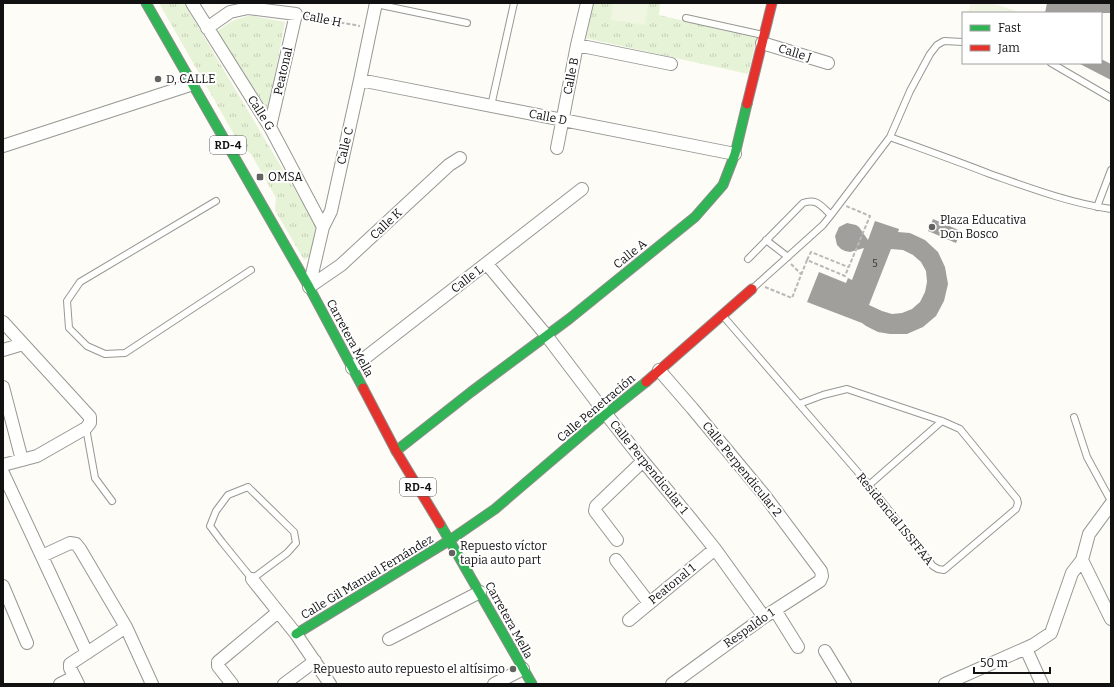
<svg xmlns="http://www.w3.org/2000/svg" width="1114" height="687" viewBox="0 0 1114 687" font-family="Bitter,serif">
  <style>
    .park { fill: url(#park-tufts) }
    .pitch { fill: #f0f6e1 }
    .building { fill: #a19f9c; fill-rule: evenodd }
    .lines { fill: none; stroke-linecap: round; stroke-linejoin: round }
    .lane-casing { stroke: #979795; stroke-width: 8 }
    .street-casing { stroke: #979795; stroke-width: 14 }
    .fast-casing { stroke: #8e8d8b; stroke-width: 11 }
    .jam-casing { stroke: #8e8d8b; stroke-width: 11 }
    .path { stroke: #b9b9b8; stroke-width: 2; stroke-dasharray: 4 2; stroke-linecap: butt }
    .lane { stroke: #fffffe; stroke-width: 6 }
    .street { stroke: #fffffe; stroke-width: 12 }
    .fast { stroke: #30b455; stroke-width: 9 }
    .jam { stroke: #e5322d; stroke-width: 9 }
    .poi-dot { fill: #646362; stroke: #fff; stroke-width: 1.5 }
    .labels { text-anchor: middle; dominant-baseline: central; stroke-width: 4; stroke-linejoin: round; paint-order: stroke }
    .number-label { font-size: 10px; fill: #353434 }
    .shield { fill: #fff; stroke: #585858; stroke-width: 1 }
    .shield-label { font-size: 11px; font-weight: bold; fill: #111 }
    .street-label { font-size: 12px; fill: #111; stroke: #fff }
    .poi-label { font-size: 12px; fill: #111; stroke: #fff; text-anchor: start }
  </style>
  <defs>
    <pattern id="park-tufts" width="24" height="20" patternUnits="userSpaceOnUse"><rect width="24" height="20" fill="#e7f3d7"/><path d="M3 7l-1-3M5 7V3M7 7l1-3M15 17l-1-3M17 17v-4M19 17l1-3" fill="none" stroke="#c5cfb8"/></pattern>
  </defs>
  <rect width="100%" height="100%" fill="#fdfcf7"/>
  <path class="park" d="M159,3H184L317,227C315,237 315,257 304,260L275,210L276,198L251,154L240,145Z
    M592,3H660L659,15L757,38L748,74L585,38Z
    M247,16H253L285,22L267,115L216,32L232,21Z"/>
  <path class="pitch" d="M613,3H648L645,25L611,20Z
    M971,3H992L1016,11L1015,13H968Z"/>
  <path class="building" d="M1047,3H1111V13H1045Z
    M1101,59L1111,64V80L1078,63H1101Z
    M933,219L961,231L956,243L928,231Z
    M875,221L899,229L898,232L910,233L925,240L938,252L945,267L948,284L944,301L936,316L923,327L907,334H890L878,332L866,326L862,323L807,302L819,272L846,283L848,278L852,280L864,248L850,252L845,251L841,249L837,245L835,236L839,227L847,223L856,225L859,227L868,240ZM891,249L903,250L913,255L921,262L926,271L927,282L925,292L920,302L912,309L902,313L892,314L882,311L869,305Z"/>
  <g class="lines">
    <g class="lane-casing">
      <path id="lane" d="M376,4L467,23
        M686,18L763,35
        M1051,63L1111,98
        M491,106L514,3
        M890,137C923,149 957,161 990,174C1030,188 1070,203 1111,209
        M216,201L80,282L67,301L69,328L87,346L105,354L125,353L251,270
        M1097,207L1111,170
        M766,240L788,257
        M748,259L803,203C817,198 821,206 831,215
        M752,289L823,225L831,215L890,137L910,91L930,54L937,45L944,41L963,42
        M723,316L869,485L933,566L938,569L944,570L1016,509L1018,503L1017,499L960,429L942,421L847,389L823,395L799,404
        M1074,417L1087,457L1111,501
        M86,428L95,478L112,501
        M869,485L942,421
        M248,487L294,532L296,543L287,553L252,579L222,542L210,526L216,511L228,495Z"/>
    </g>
    <g class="street-casing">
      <path id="street" d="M192,3L270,127L323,227
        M207,28L230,12L248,8L296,14L270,127
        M762,43L828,63
        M577,45L671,64
        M360,80L735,154
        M3,146L193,84
        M557,148L577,45L587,3
        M487,264L546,335L606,414L643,461L691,519L715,549L764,617
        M309,287L323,227L331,211L360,80L376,3
        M309,287L341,265L449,165L460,158
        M3,322L90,417V423L86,428L37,456L3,465
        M3,350L23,344
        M352,368L582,189
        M659,370L692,408L765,496L821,571L822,576L820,581L764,617L672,684
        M3,387L22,460
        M3,473L87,653
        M617,540L595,511L596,506L643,461
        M42,556L70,543L76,544L80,549L126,627L152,684
        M616,560L649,603
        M1082,560L1111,619
        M252,579L296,634L330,684
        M3,586L27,643
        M775,610L798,647
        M629,620L715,549
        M389,639L480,592
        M1026,649L1042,684
        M825,651L845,684
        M60,684L74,677
        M78,684L70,668V664L126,627
        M232,684L218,666V662L278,612
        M284,684L315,661
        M494,684L523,669
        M945,684L1033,645L1051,633L1072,573L1082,560L1089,534L1111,504"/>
    </g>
    <g class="fast-casing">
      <path id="fast" d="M146,3L309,287L363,388
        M396,451L471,392L569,319L695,217L723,185L735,154L747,104
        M440,524L532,684
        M296,634L450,540L495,509L606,414L646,382"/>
    </g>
    <g class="jam-casing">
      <path id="jam" d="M747,104L772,3
        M646,382L752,289
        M363,388L396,451L440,524"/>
    </g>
    <path class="path" d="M305,16L360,26
      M807,260L811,252L848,267
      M791,264L801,274
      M765,287L792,298L807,260L845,276L870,216L846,206"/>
    <use href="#lane" class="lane"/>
    <use href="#street" class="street"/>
    <use href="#fast" class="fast"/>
    <use href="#jam" class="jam"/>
  </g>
  <g class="poi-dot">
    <circle cx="158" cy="79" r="4"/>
    <rect x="256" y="173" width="8" height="8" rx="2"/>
    <circle cx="932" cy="227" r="4"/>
    <circle cx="452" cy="553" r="4"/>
    <circle cx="513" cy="669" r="4"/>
  </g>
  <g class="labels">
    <g class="number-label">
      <text x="875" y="264">5</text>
    </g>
    <g class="shield">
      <rect x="210" y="136" width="36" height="18" rx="3"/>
      <rect x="400" y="478" width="36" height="18" rx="3"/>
    </g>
    <g class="shield-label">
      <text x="228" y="145">RD-4</text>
      <text x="418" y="487">RD-4</text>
    </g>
    <g class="street-label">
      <text transform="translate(322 19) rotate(11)">Calle H</text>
      <text transform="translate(795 53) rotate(17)">Calle J</text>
      <text transform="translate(283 71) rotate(-77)">Peatonal</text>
      <text transform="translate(571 76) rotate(-79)">Calle B</text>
      <text transform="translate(261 113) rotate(58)">Calle G</text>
      <text transform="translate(548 117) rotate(11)">Calle D</text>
      <text transform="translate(345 146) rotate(-77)">Calle C</text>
      <text transform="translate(386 224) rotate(-43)">Calle K</text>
      <text transform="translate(630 254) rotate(-39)">Calle A</text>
      <text transform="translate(467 279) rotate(-38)">Calle L</text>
      <text transform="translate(350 338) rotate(62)">Carretera Mella</text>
      <text transform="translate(596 408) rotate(-40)">Calle Penetración</text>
      <text transform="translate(649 467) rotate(51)">Calle Perpendicular 1</text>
      <text transform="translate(742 469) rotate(51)">Calle Perpendicular 2</text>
      <text transform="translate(895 519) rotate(51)">Residencial ISSFFAA</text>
      <text transform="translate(367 577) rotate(-31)">Calle Gil Manuel Fernández</text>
      <text transform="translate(672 584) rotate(-39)">Peatonal 1</text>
      <text transform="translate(509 620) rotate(61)">Carretera Mella</text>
      <text transform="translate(749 628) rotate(-35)">Respaldo 1</text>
    </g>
    <g class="poi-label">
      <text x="166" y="79">D, CALLE</text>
      <text x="268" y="177">OMSA</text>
      <text x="940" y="220">Plaza Educativa<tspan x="940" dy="14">Don Bosco</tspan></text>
      <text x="460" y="546">Repuesto víctor<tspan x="460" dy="14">tapia auto part</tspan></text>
      <text x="505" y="669" text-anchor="end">Repuesto auto repuesto el altísimo</text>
    </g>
  </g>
  <rect width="1114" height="687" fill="none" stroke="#111111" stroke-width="8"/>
  <rect x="962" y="12" width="140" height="52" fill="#ffffff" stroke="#a0a0a0"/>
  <rect x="970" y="25" width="20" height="6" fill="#30b455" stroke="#a0a0a0"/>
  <text x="998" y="32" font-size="12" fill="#111111">Fast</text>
  <rect x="970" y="45" width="20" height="6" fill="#e5322d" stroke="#a0a0a0"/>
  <text x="998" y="52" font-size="12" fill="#111111">Jam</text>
  <path d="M974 667v6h76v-6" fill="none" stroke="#111111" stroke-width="2"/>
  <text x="980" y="667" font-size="12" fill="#111111" stroke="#ffffff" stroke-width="3" paint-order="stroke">50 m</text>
</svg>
